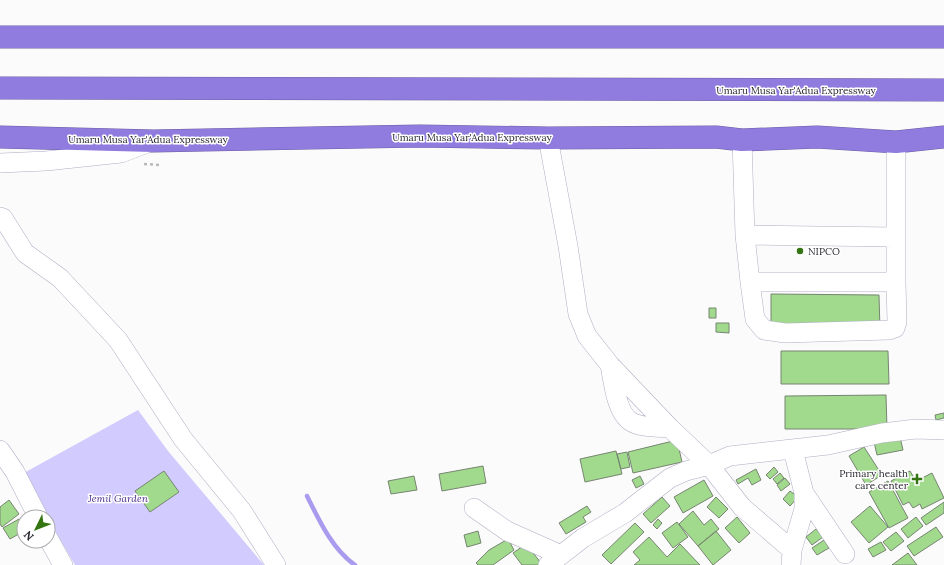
<svg xmlns="http://www.w3.org/2000/svg" width="944" height="565" viewBox="0 0 944 565" font-family="Lora,serif">
  <style>
    .green { fill: #d2cbfe }
    .lines { fill: none; stroke-linecap: round; stroke-linejoin: round }
    .stream { stroke: #aa9bee; stroke-width: 4.5 }
    .building { fill: #a1d98d; stroke: #768571 }
    .minor-casing { stroke: #b0adc4; stroke-width: 20 }
    .highway-casing { stroke: #6c5ea2; stroke-width: 23 }
    .path { stroke: #b9b9bc; stroke-width: 2.5; stroke-dasharray: 3 3; stroke-linecap: butt }
    .minor { stroke: #fff; stroke-width: 19 }
    .highway { stroke: #907bde; stroke-width: 22 }
    .poi-dot { fill: #347512; stroke: #fff; stroke-width: 1.5 }
    .labels { text-anchor: middle; dominant-baseline: central; stroke-width: 3; stroke-linejoin: round; paint-order: stroke }
    .street-label { font-size: 10px; fill: #2a2932; stroke: #fff }
    .poi-label { font-size: 10px; fill: #2a2932; stroke: #fff; text-anchor: start }
    .park-label { font-size: 10px; font-style: italic; fill: #4b2f8d; stroke: #fff }
  </style>
  <rect width="100%" height="100%" fill="#fbfbfb"/>
  <path class="green" d="M138,410L168,451L264,565H75L22,474Z"/>
  <g class="lines">
    <path class="stream" d="M307,496C319,520 332,549 355,565"/>
  </g>
  <path class="building" d="M771,294L879,295L880,330L771,329Z
    M709,308H716V318H709Z
    M716,323H729V333L716,332Z
    M781,351H888L889,384H781Z
    M886,395L887,429H785V396Z
    M944,413V418L936,420L935,415Z
    M900,437L903,450L877,455L874,442Z
    M677,440L682,462L633,473L628,452Z
    M864,447L882,475L866,485L849,456Z
    M616,451L622,474L585,482L580,459Z
    M627,452L630,467L621,469L617,454Z
    M483,466L486,483L442,491L439,474Z
    M774,467L778,472L770,479L766,475Z
    M756,469L761,480L752,485L748,478L738,484L736,480Z
    M164,471L179,492L150,512L135,491Z
    M910,471L916,481L932,473L944,498L922,509L920,504L913,508L909,502L903,505L891,481Z
    M780,473L784,478L777,484L773,479Z
    M414,476L417,490L391,494L388,481Z
    M640,476L644,484L636,488L632,480Z
    M785,478L790,484L781,491L777,485Z
    M704,480L713,496L683,513L674,497Z
    M888,481L908,518L889,528L869,492Z
    M790,491L798,497L790,506L783,499Z
    M662,497L670,506L651,523L643,514Z
    M716,497L728,509L719,518L707,507Z
    M9,500L19,514L2,527L0,524V507Z
    M944,502V513L926,525L921,518Z
    M587,506L591,512L583,517L586,522L566,534L559,523Z
    M870,506L888,527L869,543L851,522Z
    M693,511L704,525L711,519L719,529L698,546L679,524Z
    M737,517L750,533L739,543L725,528Z
    M916,517L923,526L908,538L901,529Z
    M19,519L24,527V531L10,539L3,528Z
    M658,519L662,523L657,529L653,525Z
    M677,522L688,537L673,548L662,533Z
    M635,523L644,532L611,564L602,555Z
    M936,527L943,537L914,556L907,546Z
    M816,529L823,537L812,545L806,537Z
    M478,531L481,543L467,547L464,535Z
    M716,531L731,550L713,565L698,546Z
    M896,532L904,541L891,551L883,542Z
    M649,537L667,557L680,544L700,565H634L640,560L633,552Z
    M508,539L514,550L493,565H478L476,563L489,550Z
    M824,540L829,548L817,555L812,548Z
    M881,542L886,550L873,557L868,549Z
    M526,544L541,563L538,565H522L513,553Z
    M908,553L917,565H892Z"/>
  <g class="lines">
    <g class="minor-casing">
      <path id="minor" d="M548,138L568,246L578,314L587,336L610,365L670,428L709,465L742,507L792,550
        M742,140L745,235L750,282H896V142
        M0,163L46,161L121,153L150,142
        M0,217L3,218L25,253L60,278L118,340L183,439L242,511L276,565
        M745,235L895,237
        M750,282L755,319L764,330L785,333L889,330L895,328L897,322L896,282
        M610,365C613,380 616,412 630,421C640,428 658,427 670,428
        M0,450L15,472L38,517
        M804,493L845,554
        M474,508L507,531L561,555
        M48,538L63,565
        M548,565L583,538L625,513L670,478L686,471L709,465L730,456L828,445L882,433L916,429L944,430
        M791,565L792,550L804,509V493L793,450"/>
    </g>
    <g class="highway-casing">
      <path id="highway" d="M0,37H944
        M0,88L944,90
        M0,137L153,141L420,136L548,138L716,137L742,140L817,137L896,142L944,137"/>
    </g>
    <path class="path" d="M144,164L161,165"/>
    <use href="#minor" class="minor"/>
    <use href="#highway" class="highway"/>
  </g>
  <g class="poi-dot">
    <circle cx="800" cy="251" r="4"/>
    <path d="M915 473h4v4h4v4h-4v4h-4v-4h-4v-4h4z"/>
  </g>
  <g class="labels">
    <g class="street-label">
      <text x="796" y="90">Umaru Musa Yar'Adua Expressway</text>
      <text x="472" y="137">Umaru Musa Yar'Adua Expressway</text>
      <text x="148" y="139">Umaru Musa Yar'Adua Expressway</text>
    </g>
    <g class="poi-label">
      <text x="808" y="251">NIPCO</text>
      <text x="908" y="473" text-anchor="end">Primary health<tspan x="908" dy="12">care center</tspan></text>
    </g>
    <g class="park-label">
      <text x="118" y="498">Jemil Garden</text>
    </g>
  </g>
  <g transform="translate(36 529) rotate(227)"><circle r="19" fill="#ffffff" stroke="#aaa9ad"/>
  <path d="M0-3L7 15L0 10L-7 15Z" fill="#347512"/>
  <text y="-6" font-size="11" font-weight="bold" text-anchor="middle" fill="#2a2932">N</text>
  </g>
</svg>
